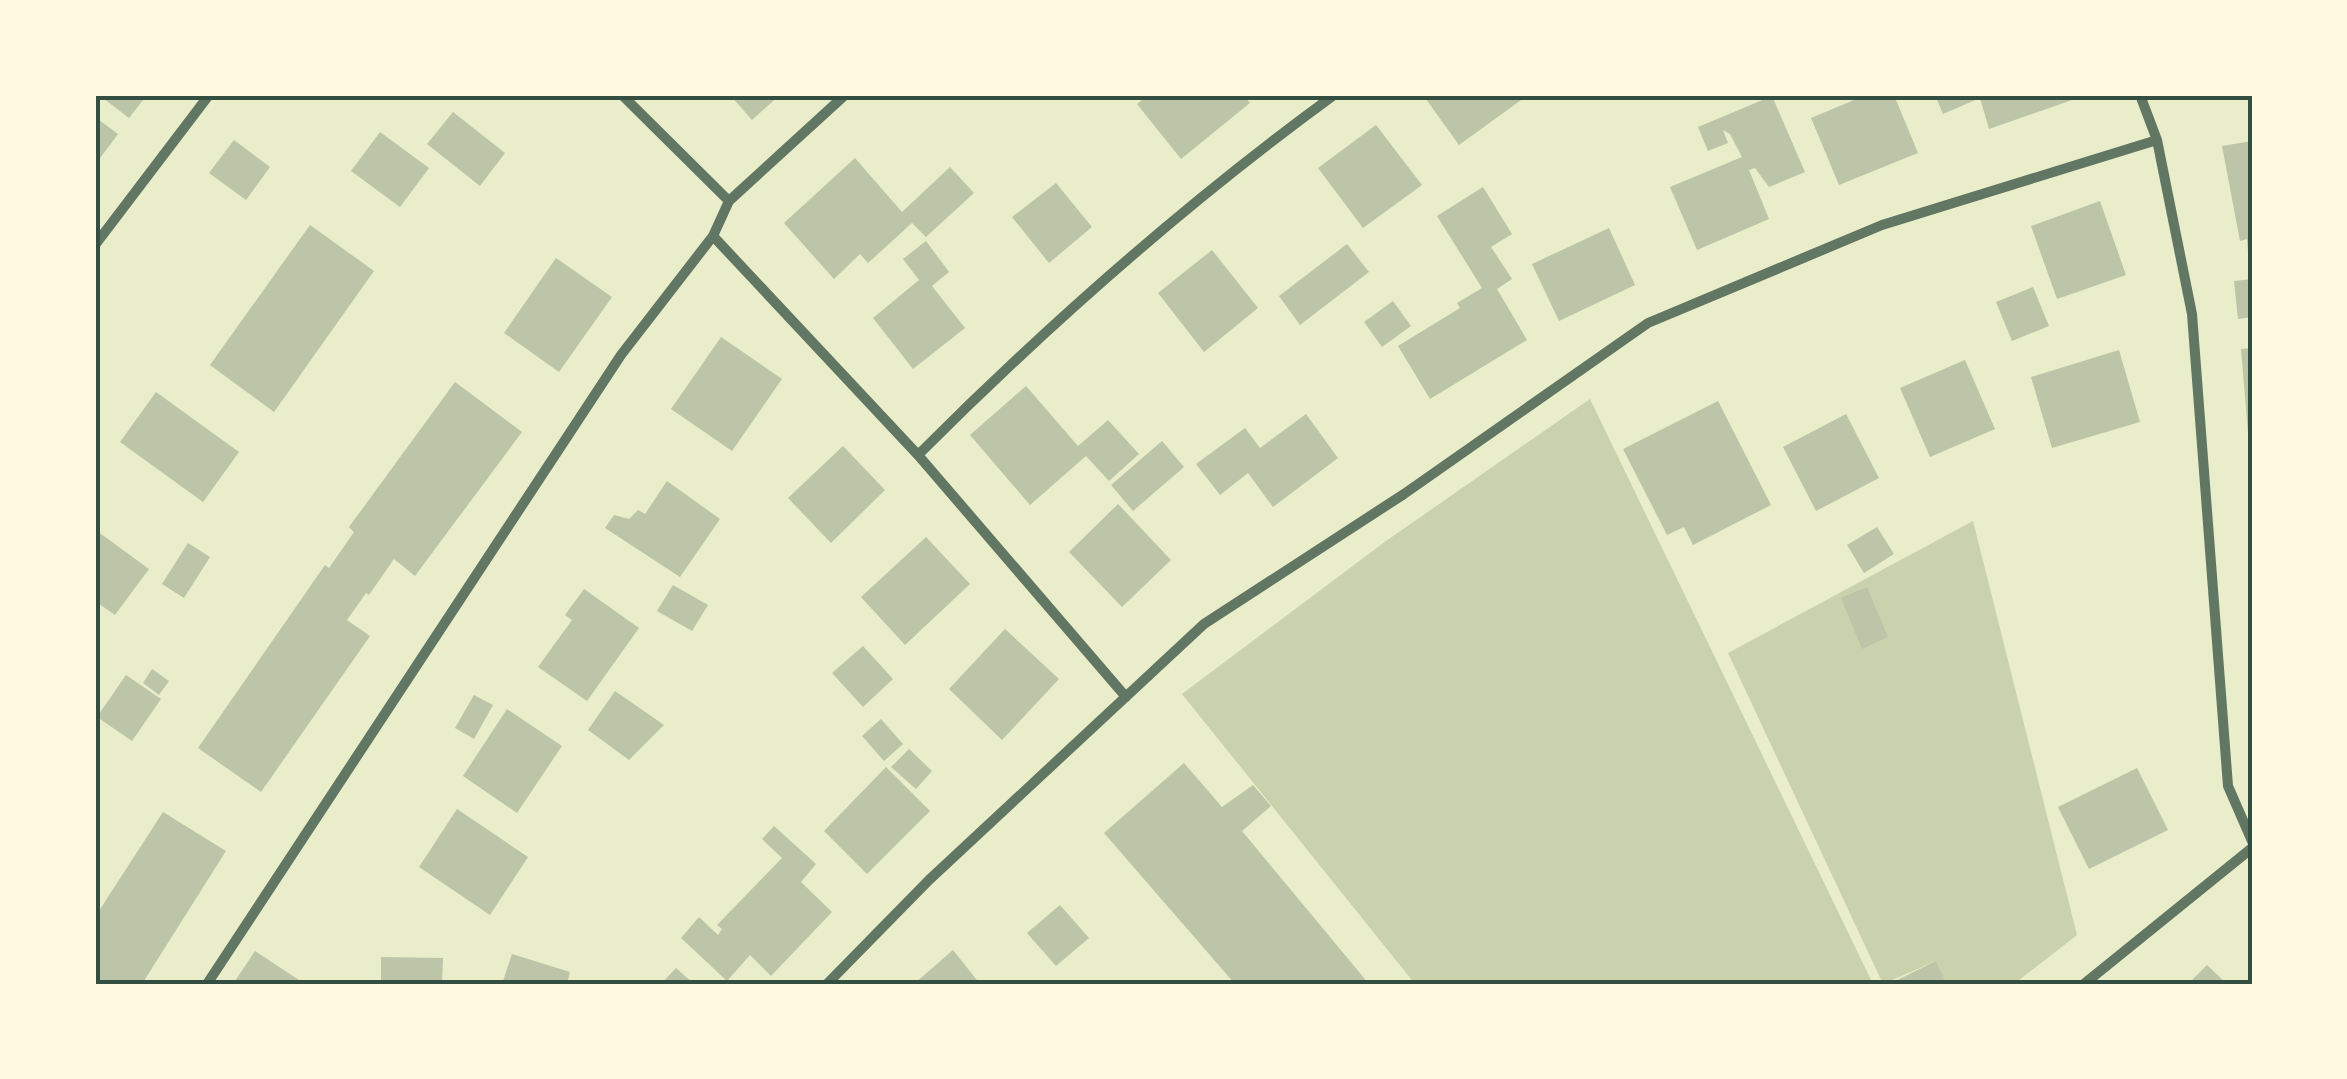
<svg xmlns="http://www.w3.org/2000/svg" width="2347" height="1079" viewBox="0 0 2347 1079" font-family="Raleway,sans-serif">
  <style>
    .green { fill: #cad2ad }
    .building { fill: #bcc5a7 }
    .lines { fill: none; stroke-linecap: round; stroke-linejoin: round }
    .minor { stroke: #617663; stroke-width: 10 }
    .neatline { fill: none; stroke: #344e41; stroke-width: 4 }
  </style>
  <rect width="100%" height="100%" fill="#e9edc9"/>
  <path class="green" d="M1590,399L1873,984H1415L1182,694L1386,541Z
    M1973,521L2077,935L2014,984H1947L1936,961L1883,984L1728,653Z"/>
  <path class="building" d="M99,95H147L129,118Z
    M730,95H780L752,120Z
    M1148,95H1244L1250,103L1181,159L1137,104Z
    M1423,95H1528L1459,145Z
    M1866,95H1894L1918,153L1839,185L1811,118Z
    M1935,95H2077L2078,98L1989,129L1980,98L1943,114Z
    M1772,96L1805,172L1769,187L1755,168L1749,170L1769,219L1697,250L1670,187L1742,157L1730,134L1723,130L1728,143L1708,151L1698,127Z
    M453,112L505,153L480,186L427,144Z
    M95,117L118,134L95,165Z
    M1376,125L1422,185L1363,228L1318,168Z
    M380,132L429,168L400,207L351,171Z
    M234,140L270,167L246,200L209,173Z
    M2252,141V263H2249L2247,239L2240,241L2222,146Z
    M855,158L902,212L950,167L974,193L926,237L912,223L868,263L860,254L834,279L784,223Z
    M1056,183L1092,227L1049,263L1012,217Z
    M1483,187L1512,234L1491,247L1512,279L1497,289L1527,340L1430,399L1398,346L1460,308L1457,303L1482,288L1437,216Z
    M2100,201L2126,275L2057,299L2031,226Z
    M310,225L374,271L274,412L210,365Z
    M1609,228L1635,285L1559,321L1532,264Z
    M926,241L949,272L932,286L965,328L913,369L873,318L919,280L903,259Z
    M1347,244L1369,272L1300,325L1279,296Z
    M1212,250L1258,308L1204,352L1158,293Z
    M556,258L612,297L559,372L504,333Z
    M2252,279V317L2238,319L2234,281Z
    M2033,287L2049,326L2012,341L1996,302Z
    M1393,301L1411,326L1382,347L1364,322Z
    M721,337L782,379L732,451L671,409Z
    M2252,348V433H2248L2241,349Z
    M2119,350L2140,422L2052,448L2031,377Z
    M1965,360L1995,429L1930,457L1900,388Z
    M455,382L522,432L415,576L394,559L369,595L366,593L347,620L370,636L261,792L198,748L325,565L329,568L354,532L349,527Z
    M1026,386L1078,446L1108,420L1139,454L1109,481L1086,456L1030,505L970,435Z
    M156,392L239,452L203,502L120,442Z
    M1718,401L1771,505L1693,545L1684,527L1667,535L1623,449Z
    M1306,414L1338,458L1273,507L1248,473L1220,495L1196,464L1245,428L1260,448Z
    M1846,414L1879,478L1816,511L1783,447Z
    M1162,441L1184,467L1133,511L1111,485Z
    M843,446L885,490L831,543L788,498Z
    M667,481L720,519L680,577L605,528L614,515L629,519L638,510L645,514Z
    M1118,504L1171,560L1122,607L1069,552Z
    M1877,527L1894,554L1864,573L1847,545Z
    M97,531L149,569L115,615L95,601Z
    M926,537L970,584L905,645L861,597Z
    M188,543L210,557L184,598L162,584Z
    M673,585L708,605L692,631L657,611Z
    M1867,587L1888,637L1862,649L1841,598Z
    M584,589L639,628L587,701L538,667L572,620L565,615Z
    M1005,629L1059,679L1002,740L949,689Z
    M863,646L893,679L863,707L832,673Z
    M152,669L169,681L159,695L143,683Z
    M126,675L161,699L132,741L97,717Z
    M615,691L664,725L629,760L588,730Z
    M474,695L493,705L474,739L455,728Z
    M507,709L562,746L517,813L463,776Z
    M881,719L903,744L884,761L862,736Z
    M909,749L932,771L916,789L891,767Z
    M1184,763L1222,807L1253,785L1271,806L1242,831L1369,984H1235L1104,833Z
    M886,767L930,811L867,874L824,831Z
    M2137,768L2168,830L2089,869L2058,807Z
    M457,809L528,857L490,915L419,867Z
    M163,812L226,851L142,984H95V917Z
    M774,826L816,864L801,882L832,912L771,976L750,955L727,981L681,938L699,917L718,935L722,929L717,925L782,858L762,839Z
    M1060,905L1089,938L1056,966L1027,933Z
    M953,950L980,984H914Z
    M255,951L305,984H233Z
    M512,954L570,972L567,984H502Z
    M381,957L443,958L442,984H381Z
    M1936,961L1947,984H1889Z
    M2207,965L2227,984H2188Z
    M676,968L694,984H661Z"/>
  <g class="lines">
    <path class="minor" d="M622,95L729,201
      M2140,95L2157,140L2192,314L2228,786L2252,841
      M713,236L918,455L1126,697
      M95,245L209,95
      M918,455C1048,325 1186,203 1334,95
      M207,984L621,355L713,236L729,201L845,95
      M827,984L929,880L1204,624L1404,494L1648,323L1882,225L2157,140
      M2084,984L2252,848"/>
  </g>
  <rect width="2347" height="1079" fill="none" stroke="#fefae0" stroke-width="195"/>
  <rect x="98" y="98" width="2152" height="884" class="neatline"/>
</svg>
